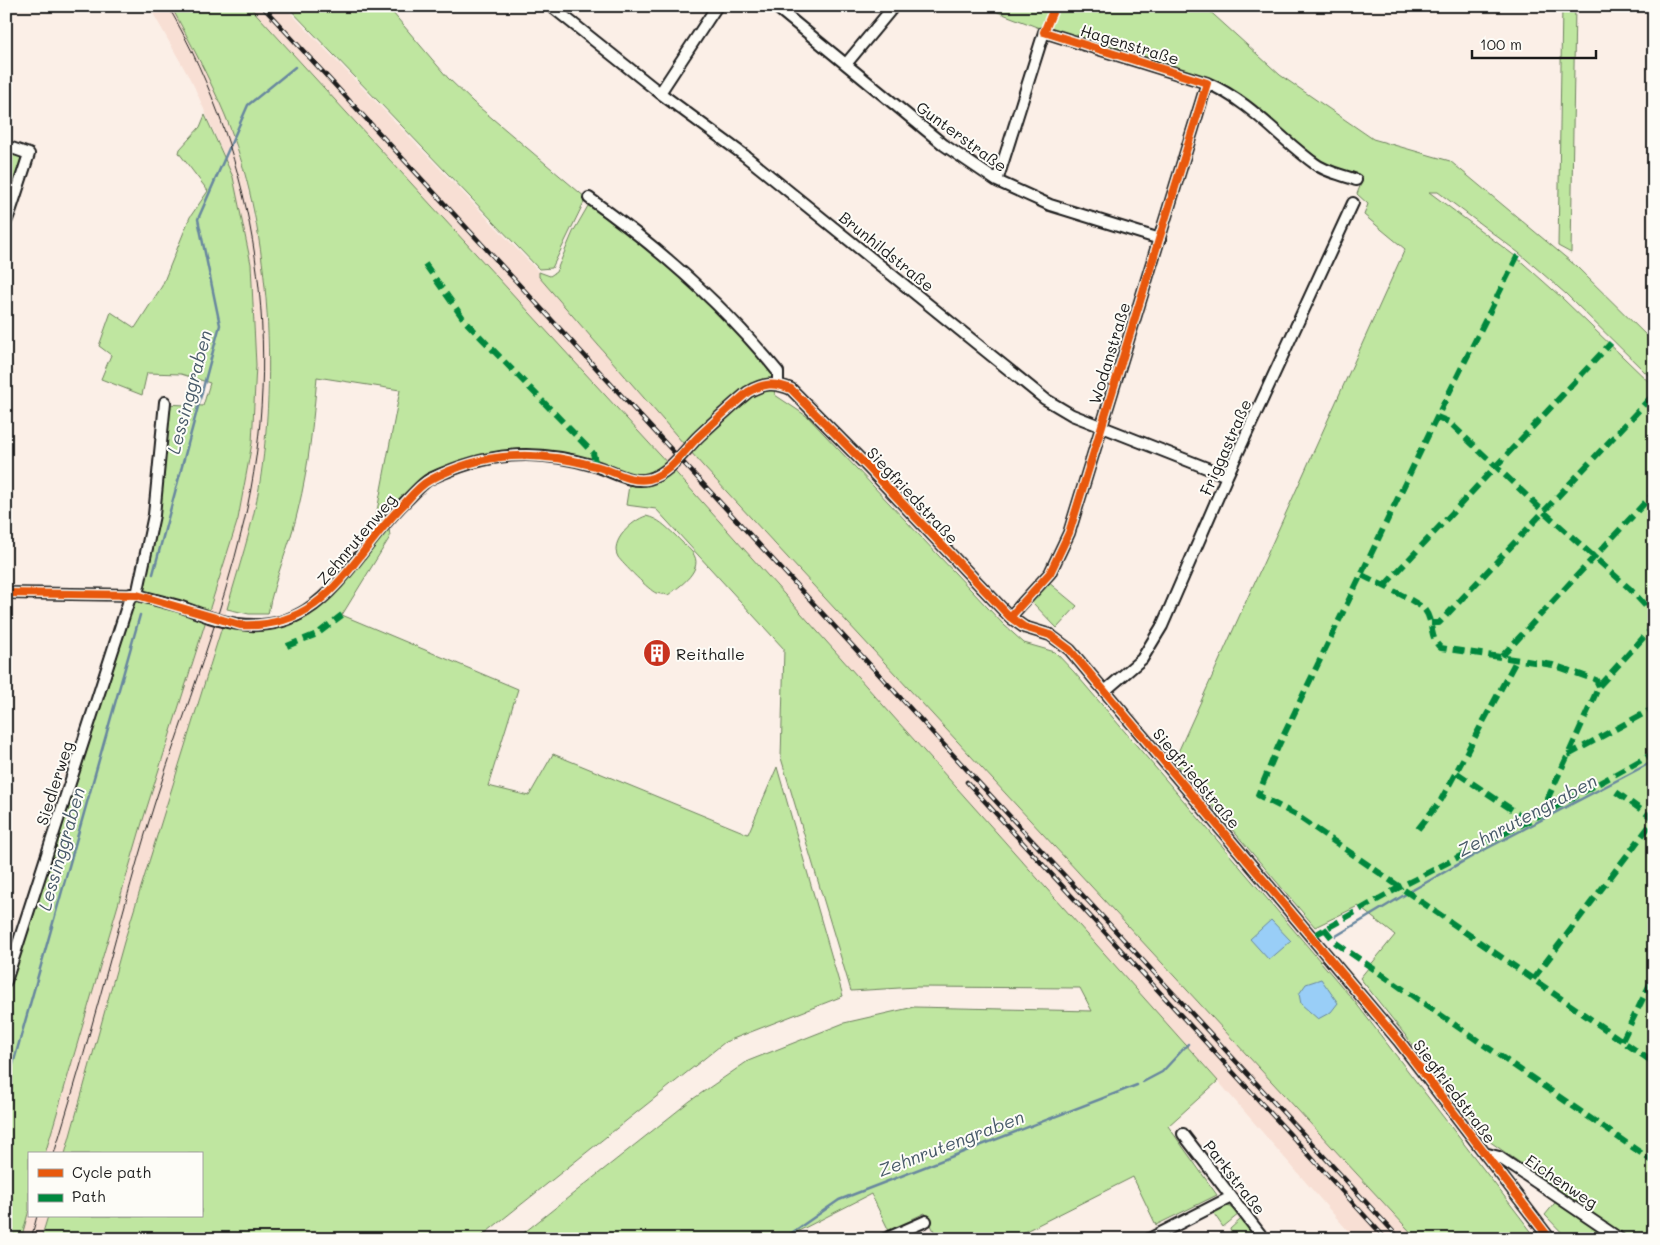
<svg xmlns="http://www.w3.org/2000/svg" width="1660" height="1245" viewBox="0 0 1660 1245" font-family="Mali,sans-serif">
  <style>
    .built { fill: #f8dfd4 }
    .green { fill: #bfe6a0; stroke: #6e815e }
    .water { fill: #99cef7; stroke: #67879f }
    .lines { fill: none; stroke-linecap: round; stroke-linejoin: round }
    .stream { stroke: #67879f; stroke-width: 2.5 }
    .street-casing { stroke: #1c1c1c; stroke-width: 14 }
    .street { stroke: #fdfcf7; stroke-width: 10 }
    .tram { stroke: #1c1c1c; stroke-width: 1 }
    .rail-casing { stroke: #1c1c1c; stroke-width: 4.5 }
    .rail { stroke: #fdfcf7; stroke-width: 2.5; stroke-dasharray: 8; stroke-linecap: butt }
    .street-bridge-casing { stroke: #1c1c1c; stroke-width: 14; stroke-linecap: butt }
    .street-bridge { stroke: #fdfcf7; stroke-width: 10 }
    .quiet { stroke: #00873e; stroke-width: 6; stroke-dasharray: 12 6; stroke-linecap: butt }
    .cycleway-casing { stroke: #fdfcf7; stroke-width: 11 }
    .cycleway { stroke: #e8590c; stroke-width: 8 }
    .labels { text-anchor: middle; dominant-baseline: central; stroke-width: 4; stroke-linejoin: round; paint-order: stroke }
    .street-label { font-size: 16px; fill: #1c1c1c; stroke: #fdfcf7 }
    .poi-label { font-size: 16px; fill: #1c1c1c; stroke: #fdfcf7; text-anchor: start }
    .water-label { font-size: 18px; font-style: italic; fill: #485a69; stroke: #fdfcf7 }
  </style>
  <rect width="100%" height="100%" fill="#fbefe7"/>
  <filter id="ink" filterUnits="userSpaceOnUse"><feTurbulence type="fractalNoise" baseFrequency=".02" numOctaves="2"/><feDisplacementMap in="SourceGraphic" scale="10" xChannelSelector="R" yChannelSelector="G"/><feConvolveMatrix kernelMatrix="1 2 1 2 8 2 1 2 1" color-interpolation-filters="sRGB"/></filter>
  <g filter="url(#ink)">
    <path class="built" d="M149,6H171L200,59L226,116L244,173L264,263L268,364L265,444L252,522L218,640L124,942L65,1154H45L142,823L238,519L252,443L256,365L251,264L233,177L194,86Z
      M249,6H284L539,272V277L703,466L1417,1239H1355L1218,1081L670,466Z
      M29,1210V1216H48L41,1239H21Z"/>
    <path class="green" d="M171,6H249L670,466L1218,1081L1168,1126L1217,1195L1156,1225L1133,1177L1010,1239H938L925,1213L912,1219V1223L890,1233L871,1194L783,1239H516L690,1101L748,1061L844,1023L914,1007L1092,1011L1080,988L916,987L851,991L781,758L784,649L656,509L626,505L630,479L596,466L509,455L428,481L386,521L376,516L400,390L317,377C313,422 309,466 298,510C290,546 274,578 268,614H249L227,609C238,569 252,529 259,488C278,373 270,223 225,115C209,77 190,42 171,6Z
      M287,6H387L448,78L473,102L586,198L552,268L539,269Z
      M982,6H1204L1280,75L1373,139L1450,161L1576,266L1654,343V381L1566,294L1519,253L1438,192H1429L1515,256L1561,297L1654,387V1239H1568L1545,1215L1563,1193L1489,1141L1360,978L1395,935L1358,906L1315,927L1174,761L1405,249L1364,215L1368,204L1357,194L1362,181L1316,162L1291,137L1225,87L1042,29Z
      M1562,6H1575L1571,253L1558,246Z
      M205,115L233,177L251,264L256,365L252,443L238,519L142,823L45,1154H29V1210L21,1239H6V992L131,604L139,601L167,404L203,406L210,383L181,374L147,373L142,395L101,379L111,355L99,346L111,312L135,328L162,286L190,217L208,191L179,153L180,149L200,127Z
      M7,151L24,156L10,201L6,199Z
      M594,205L700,289L771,370L775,395L808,417L1004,625L1024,643L1055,652L1074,672L1355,1002L1537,1239H1417L703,466L539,277V272L550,276L556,272L573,232L588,206Z
      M646,516C659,519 665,526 675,535C680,541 687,546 692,552C706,569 679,587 668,595C664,594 659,594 656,593C650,591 622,563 618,557C609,541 633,520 646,516Z
      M389,528L390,537L342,615L518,689L488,786L529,796L553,754L748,834L777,767L843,996L725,1042L478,1239H41L48,1216H201V1154H65L124,942L222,627C303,640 337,594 381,535Z
      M1048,582L1077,606L1057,628L1031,601Z
      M1227,1205L1239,1214L1223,1227L1212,1211Z
      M1241,1219L1254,1236L1251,1239L1232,1238L1230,1229Z"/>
    <path class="water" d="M1271,920L1291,941L1269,960L1250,939Z
      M1321,979L1338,1003L1331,1012L1318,1019L1301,1004L1299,994L1306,984Z"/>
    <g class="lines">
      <path class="stream" d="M153,574L220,325L198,219L248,105L295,67
        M1411,891L1480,852L1654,761
        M1336,936L1406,894
        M1143,1082L1162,1072L1188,1044
        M6,1089L140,615
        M783,1239L839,1200L1137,1085"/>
      <g class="street-casing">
        <path id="street" d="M551,6L660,93L744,155L1045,399L1072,415L1227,476
          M775,6L944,145L997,181L1050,205L1160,239
          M846,64L894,6
          M660,93L717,6
          M997,181L1044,32L1207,83C1251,102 1277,136 1314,163C1325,172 1343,175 1356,180
          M589,198C659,248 724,305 778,372V384
          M6,208L11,209L29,154L9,147
          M6,222L11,209
          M6,593L137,595L179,606L209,617
          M137,595L154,515L165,402
          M1010,617L1050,573L1069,533L1207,83
          M219,620C320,648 347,558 405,502C413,495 421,484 430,479C488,452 534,448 595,466C612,471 631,484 649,479C670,473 684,451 698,437C714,422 731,406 748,392C764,383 774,382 791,389L868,467L1010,617L1024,627L1050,635L1070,650L1399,1041L1550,1239
          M1106,690L1142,659L1162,626L1227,476L1353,203
          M6,981L131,594
          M1183,1134L1264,1239
          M1484,1153L1499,1157L1620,1239
          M885,1239L926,1221
          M1149,1239L1231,1197"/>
      </g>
      <use href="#street" class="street"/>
      <path class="tram" d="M54,1154C67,1109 81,1066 93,1021C114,948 132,874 155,802C185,709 221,617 244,522C285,346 258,163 168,6
        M31,1239L37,1216"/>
      <g class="rail-casing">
        <path id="rail" d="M262,6L1400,1239
          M967,782L1386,1239"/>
      </g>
      <use href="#rail" class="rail"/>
      <g class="street-bridge-casing">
        <path id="street-bridge" d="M209,617L219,620"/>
      </g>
      <use href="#street-bridge" class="street-bridge"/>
      <path class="quiet" d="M1518,255L1437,417L1278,747L1258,795L1296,815L1654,1063
        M425,264L465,321L593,453L596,466
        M1437,417L1449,422L1544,512L1630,589L1654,615
        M1362,575C1375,582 1415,600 1424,609C1434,620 1429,639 1441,648L1553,665L1596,680L1599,686
        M1384,586L1611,343
        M1431,623H1439L1654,394
        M287,646L317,634L342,615
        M1502,656L1654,493
        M1568,755L1654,708
        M1457,773L1517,813L1522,825
        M1616,792L1654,819
        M1536,815L1545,804L1568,755L1599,686L1654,626
        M1418,829L1441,800L1517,659
        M1324,928L1336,943L1654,1162
        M1313,936L1400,887L1552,809L1654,753
        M1533,979L1654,820
        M1622,1041L1654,976"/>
      <g class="cycleway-casing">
        <path id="cycleway" d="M6,593L137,595L240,625C329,630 351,555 405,503C412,495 420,485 430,480C484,451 537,450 595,466C612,470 630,483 649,479C669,474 684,451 698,437C714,422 731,406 748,392C764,383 774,382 791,389L868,467L1010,617L1024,627L1050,635L1070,650L1399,1041L1550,1239
          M1010,617L1050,573L1069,533L1207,83L1044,32L1055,6"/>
      </g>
      <use href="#cycleway" class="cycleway"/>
    </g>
  </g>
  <defs>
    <g id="building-disc" transform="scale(1.4375)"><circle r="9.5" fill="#c8321e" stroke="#fdfcf7"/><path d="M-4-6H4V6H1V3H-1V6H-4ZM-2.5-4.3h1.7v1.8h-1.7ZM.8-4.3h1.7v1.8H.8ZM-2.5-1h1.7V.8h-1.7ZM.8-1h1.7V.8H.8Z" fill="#fff"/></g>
  </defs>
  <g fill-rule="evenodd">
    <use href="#building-disc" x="657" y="653"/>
  </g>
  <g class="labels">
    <g class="street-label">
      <text transform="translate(1130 44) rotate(17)">Hagenstraße</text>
      <text transform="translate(962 136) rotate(36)">Gunterstraße</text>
      <text transform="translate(887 251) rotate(39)">Brunhildstraße</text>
      <text transform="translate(1109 353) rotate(-73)">Wodanstraße</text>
      <text transform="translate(1225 447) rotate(-66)">Friggastraße</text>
      <text transform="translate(913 495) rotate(47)">Siegfriedstraße</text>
      <text transform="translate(356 539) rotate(-50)">Zehnrutenweg</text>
      <text transform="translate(1197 778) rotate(50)">Siegfriedstraße</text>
      <text transform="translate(54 783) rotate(-72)">Siedlerweg</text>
      <text transform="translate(1455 1091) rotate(53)">Siegfriedstraße</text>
      <text transform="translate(1235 1177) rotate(52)">Parkstraße</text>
      <text transform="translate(1562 1181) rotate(34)">Eichenweg</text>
    </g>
    <g class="poi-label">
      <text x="676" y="653">Reithalle</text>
    </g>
    <g class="water-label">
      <text transform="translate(189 392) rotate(-75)">Lessinggraben</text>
      <text transform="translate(1527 815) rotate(-28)">Zehnrutengraben</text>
      <text transform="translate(61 849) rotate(-74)">Lessinggraben</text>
      <text transform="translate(951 1143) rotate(-21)">Zehnrutengraben</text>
    </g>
  </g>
  <rect width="1660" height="1245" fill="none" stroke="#fdfcf7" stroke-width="25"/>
  <rect x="12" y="12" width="1635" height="1220" fill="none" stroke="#1c1c1c" stroke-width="2" filter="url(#ink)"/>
  <rect x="28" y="1152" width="175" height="65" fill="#fdfcf7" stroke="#a3a29f"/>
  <rect x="38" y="1169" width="25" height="8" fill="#e8590c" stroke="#a3a29f"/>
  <text x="72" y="1178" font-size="15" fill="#1c1c1c">Cycle path</text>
  <rect x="38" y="1194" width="25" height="8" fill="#00873e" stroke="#a3a29f"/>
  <text x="72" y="1202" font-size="15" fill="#1c1c1c">Path</text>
  <path d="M1472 50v8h124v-8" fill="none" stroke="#1c1c1c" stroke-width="2.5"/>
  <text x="1480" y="50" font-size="15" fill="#1c1c1c" stroke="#fdfcf7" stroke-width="4" paint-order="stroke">100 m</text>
</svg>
